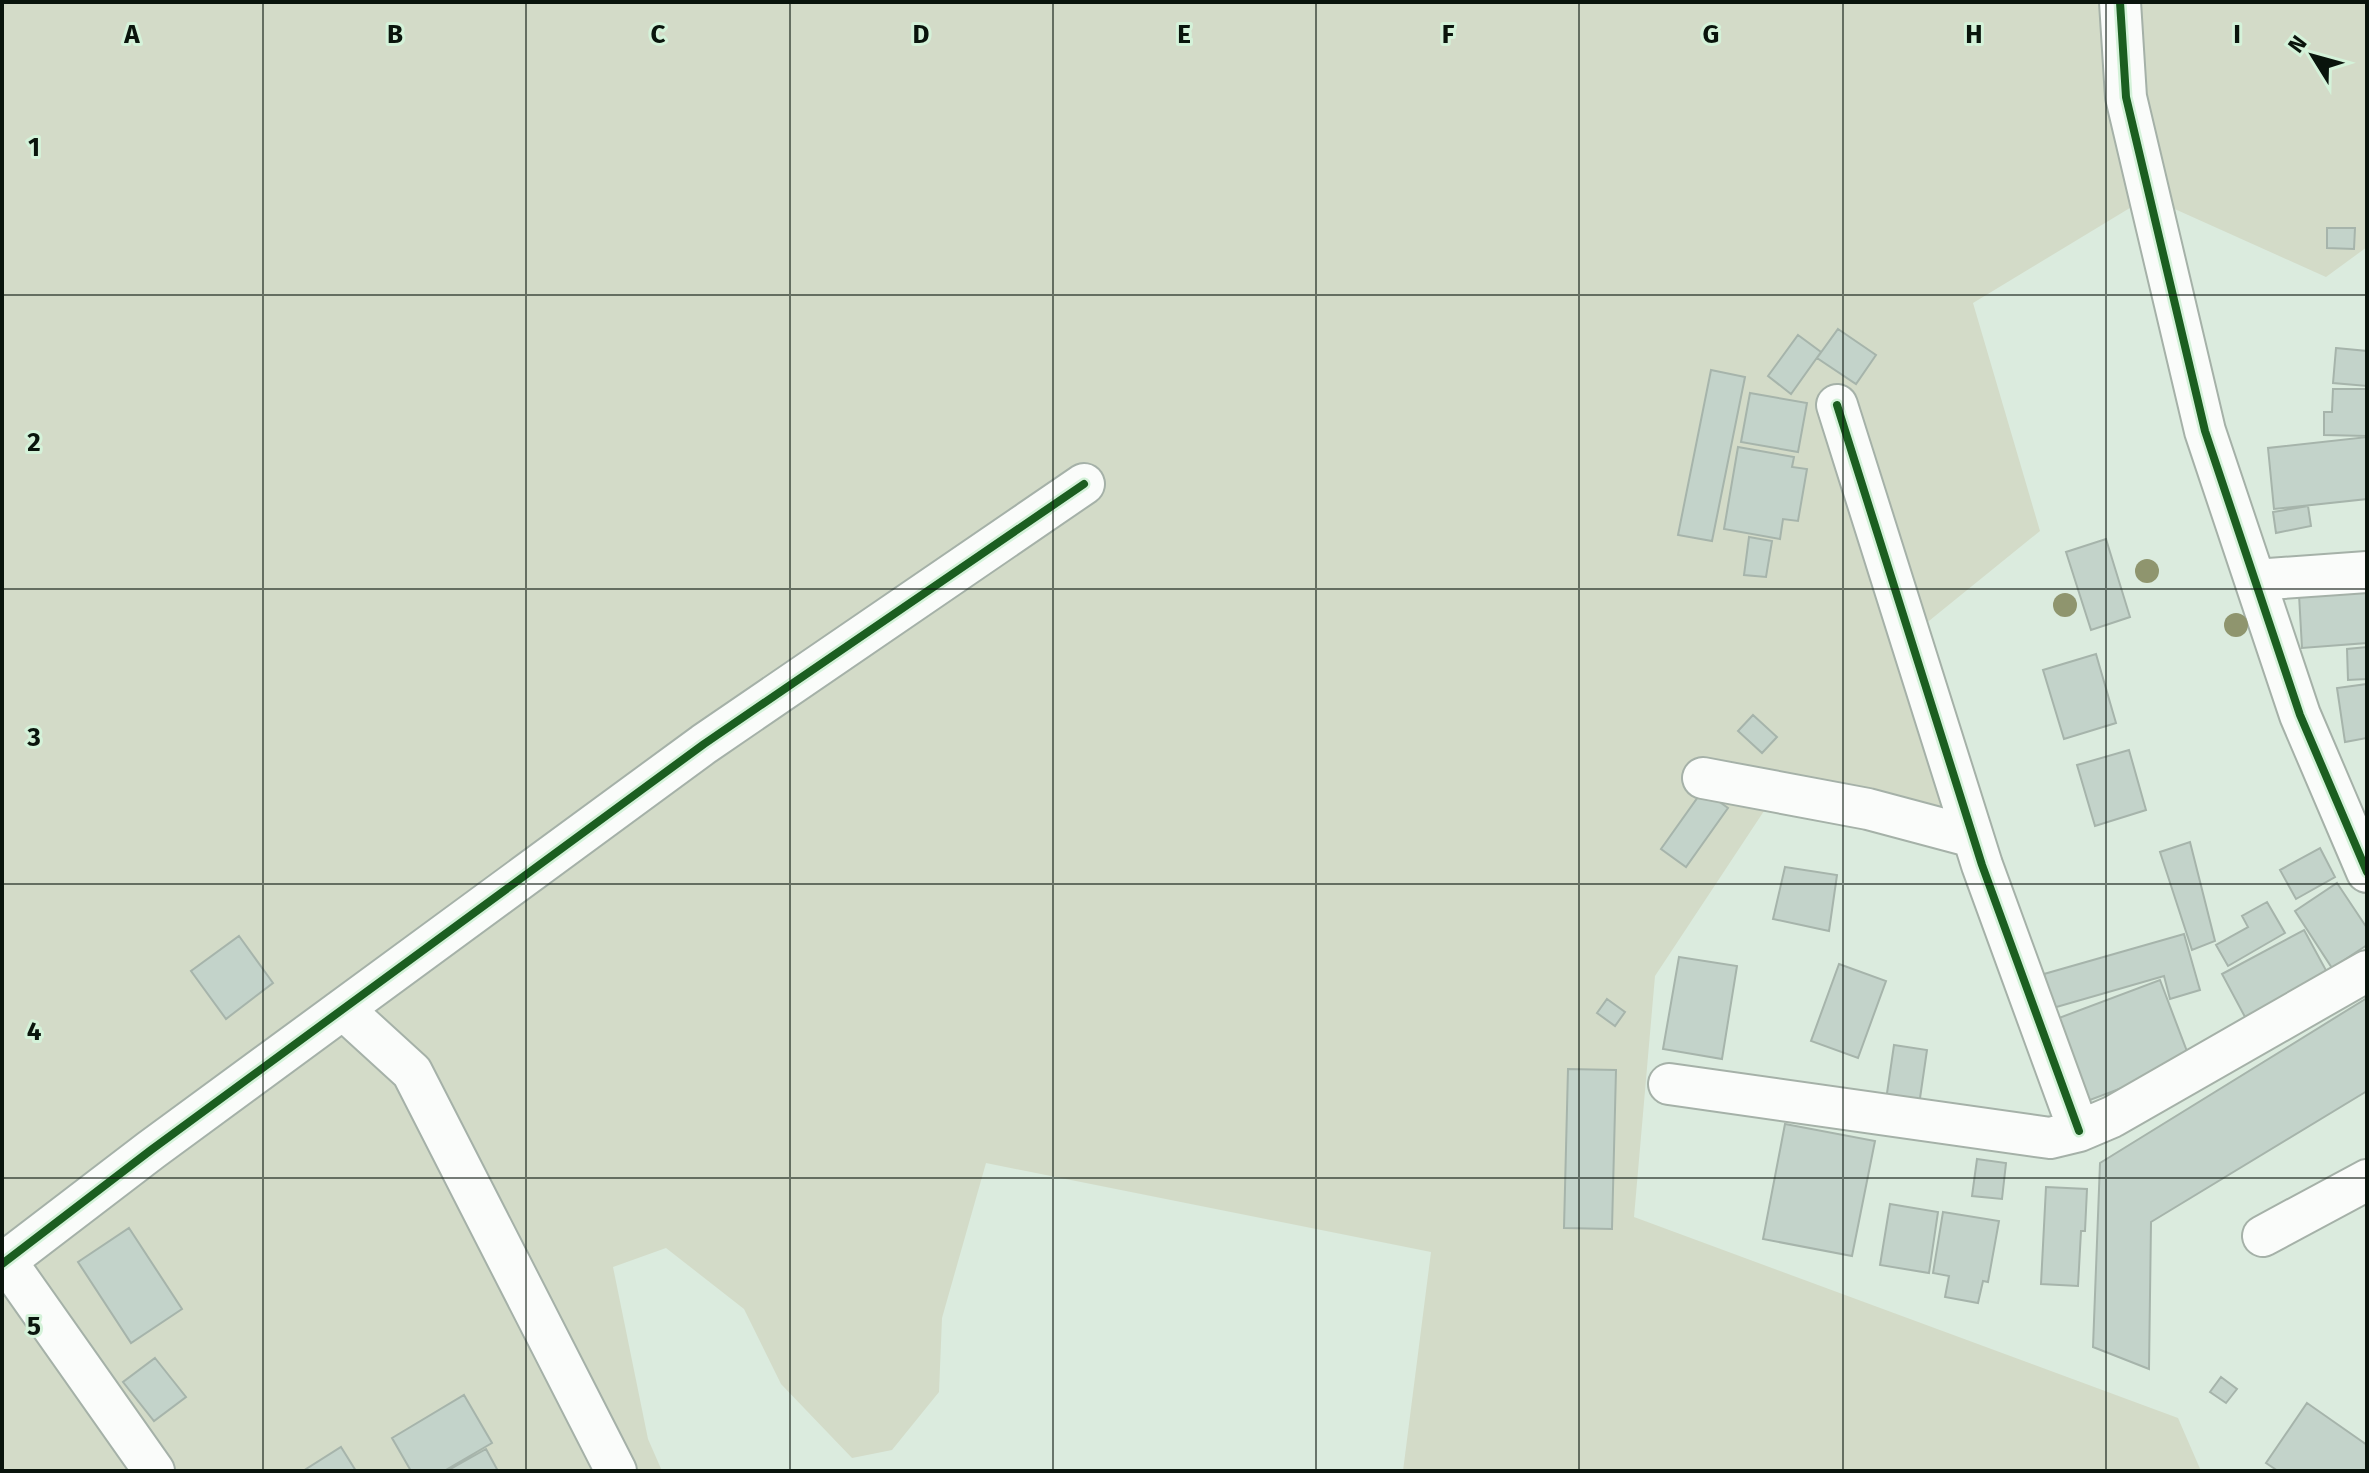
<svg xmlns="http://www.w3.org/2000/svg" width="2369" height="1473" viewBox="0 0 2369 1473" font-family="'Fira Sans',sans-serif">
  <style>
    .green { fill: #d3dbc8 }
    .building { fill: #c3d3ca; stroke: #a6b4ab; stroke-width: 2 }
    .lines { fill: none; stroke-linecap: round; stroke-linejoin: round }
    .street-casing { stroke: #a5b1a8; stroke-width: 44 }
    .street { stroke: #fafcfa; stroke-width: 40 }
    .cycleway-casing { stroke: #d4f2d9; stroke-width: 13 }
    .cycleway { stroke: #1b5e20; stroke-width: 8 }
    .tree { fill: #8f956e }
    .grid { fill: none; stroke: #09140c; stroke-width: 2; stroke-opacity: 0.55 }
    .grid-label { font-size: 26px; text-anchor: middle; font-weight: bold; fill: #09140c; stroke: #d4f2d9; stroke-width: 6; stroke-linejoin: round; paint-order: stroke }
  </style>
  <rect width="100%" height="100%" fill="#dbebde"/>
  <path class="green" d="M2,2H2367V247L2326,277L2148,197L1973,303L2040,531L1903,642L1969,816L1789,773L1655,976L1634,1217L2178,1418L2201,1471H1403L1431,1252L986,1163L942,1318L939,1392L892,1450L852,1458L781,1384L744,1309L666,1248L613,1267L648,1439L662,1471H2Z"/>
  <path class="building" d="M2327,228H2355L2354,249L2327,248Z
    M1838,329L1876,355L1856,384L1817,358Z
    M1798,335L1821,352L1791,394L1768,376Z
    M2336,348L2367,351V386L2333,383Z
    M1711,370L1745,377L1712,541L1678,535Z
    M2333,389H2367V436L2324,435V412H2332Z
    M1750,393L1807,403L1798,452L1741,442Z
    M2367,437V499L2274,509L2268,448Z
    M1738,447L1794,457L1792,467L1807,469L1798,521L1783,519L1780,539L1724,529Z
    M2308,506L2311,526L2276,533L2273,512Z
    M1749,537L1772,541L1766,577L1744,575Z
    M2106,539L2130,617L2091,630L2066,552Z
    M2367,590V643L2302,648L2299,595Z
    M2367,647V679L2348,680L2347,649Z
    M2096,654L2116,723L2064,739L2043,670Z
    M2367,684V738L2345,742L2337,688Z
    M1753,715L1777,737L1762,753L1738,731Z
    M2129,750L2146,810L2095,826L2077,765Z
    M1703,790L1728,808L1686,867L1661,849Z
    M2190,842L2215,941L2192,950L2160,852Z
    M2320,848L2335,877L2296,899L2280,870Z
    M1785,867L1837,875L1829,931L1773,919Z
    M2337,883L2367,928V945L2332,968L2295,911Z
    M2267,902L2285,933L2228,966L2216,945L2248,927L2242,916Z
    M2304,930L2334,985L2252,1030L2222,974Z
    M2184,934L2200,990L2170,999L2164,976L2053,1008L2044,974Z
    M239,936L273,983L226,1019L191,971Z
    M1679,957L1737,966L1722,1059L1663,1049Z
    M1839,964L1886,981L1858,1058L1811,1041Z
    M2160,980L2191,1062L2082,1103L2051,1021Z
    M2367,998V1091L2151,1222L2149,1369L2093,1347L2100,1163Z
    M1607,999L1625,1012L1615,1026L1597,1013Z
    M1894,1045L1927,1050L1919,1105L1886,1100Z
    M1568,1069L1616,1070L1612,1229L1564,1228Z
    M1785,1124L1875,1141L1852,1256L1763,1239Z
    M1977,1159L2006,1163L2002,1199L1972,1196Z
    M2046,1187L2087,1189L2085,1231H2081L2078,1286L2041,1284Z
    M1890,1204L1938,1212L1929,1273L1880,1265Z
    M1943,1212L1999,1221L1988,1282L1983,1281L1978,1303L1945,1297L1949,1276L1933,1273Z
    M129,1228L182,1309L131,1343L78,1262Z
    M155,1358L186,1397L154,1421L123,1382Z
    M2221,1377L2237,1389L2226,1403L2210,1392Z
    M464,1395L492,1443L444,1471H411L392,1438Z
    M2307,1403L2367,1445V1471H2278L2266,1463Z
    M341,1447L356,1471H303Z
    M486,1449L498,1471H447Z"/>
  <g class="lines">
    <g class="street-casing">
      <path id="street" d="M2120,2L2126,97L2205,431L2300,715L2367,872
        M1837,405L1982,865L2079,1131
        M2255,580L2367,572
        M1703,778L1868,809L1973,837
        M343,1009L412,1072L616,1471
        M1669,1084L2050,1138L2079,1131L2112,1117L2367,971
        M2263,1236L2367,1180
        M6,1261L154,1471
        M2,1264L151,1150L704,744L1084,484"/>
    </g>
    <use href="#street" class="street"/>
    <g class="cycleway-casing">
      <path id="cycleway" d="M2120,2L2126,97L2205,431L2300,715L2367,872
        M1837,405L1982,865L2079,1131
        M2,1264L151,1150L704,744L1084,484"/>
    </g>
    <use href="#cycleway" class="cycleway"/>
  </g>
  <g class="tree">
    <circle cx="2147" cy="571" r="12"/>
    <circle cx="2065" cy="605" r="12"/>
    <circle cx="2236" cy="625" r="12"/>
  </g>
  <path class="grid" d="M263,2V1471M526,2V1471M790,2V1471M1053,2V1471M1316,2V1471M1579,2V1471M1843,2V1471M2106,2V1471M2,295H2367M2,589H2367M2,884H2367M2,1178H2367"/>
  <g class="grid-label">
    <text x="132" y="43">A</text>
    <text x="395" y="43">B</text>
    <text x="658" y="43">C</text>
    <text x="921" y="43">D</text>
    <text x="1184" y="43">E</text>
    <text x="1448" y="43">F</text>
    <text x="1711" y="43">G</text>
    <text x="1974" y="43">H</text>
    <text x="2237" y="43">I</text>
    <text x="34" y="156">1</text>
    <text x="34" y="451">2</text>
    <text x="34" y="746">3</text>
    <text x="34" y="1040">4</text>
    <text x="34" y="1335">5</text>
  </g>
  <rect width="2369" height="1473" fill="none" stroke="#09140c" stroke-width="8"/>
  <g transform="translate(2313 56) rotate(307)" stroke="#d4f2d9" stroke-width="6" paint-order="stroke">
  <path d="M0-6L14 30L0 20L-14 30Z" fill="#09140c"/>
  <text y="-12" font-size="22" font-weight="bold" text-anchor="middle" fill="#09140c">N</text>
  </g>
</svg>
